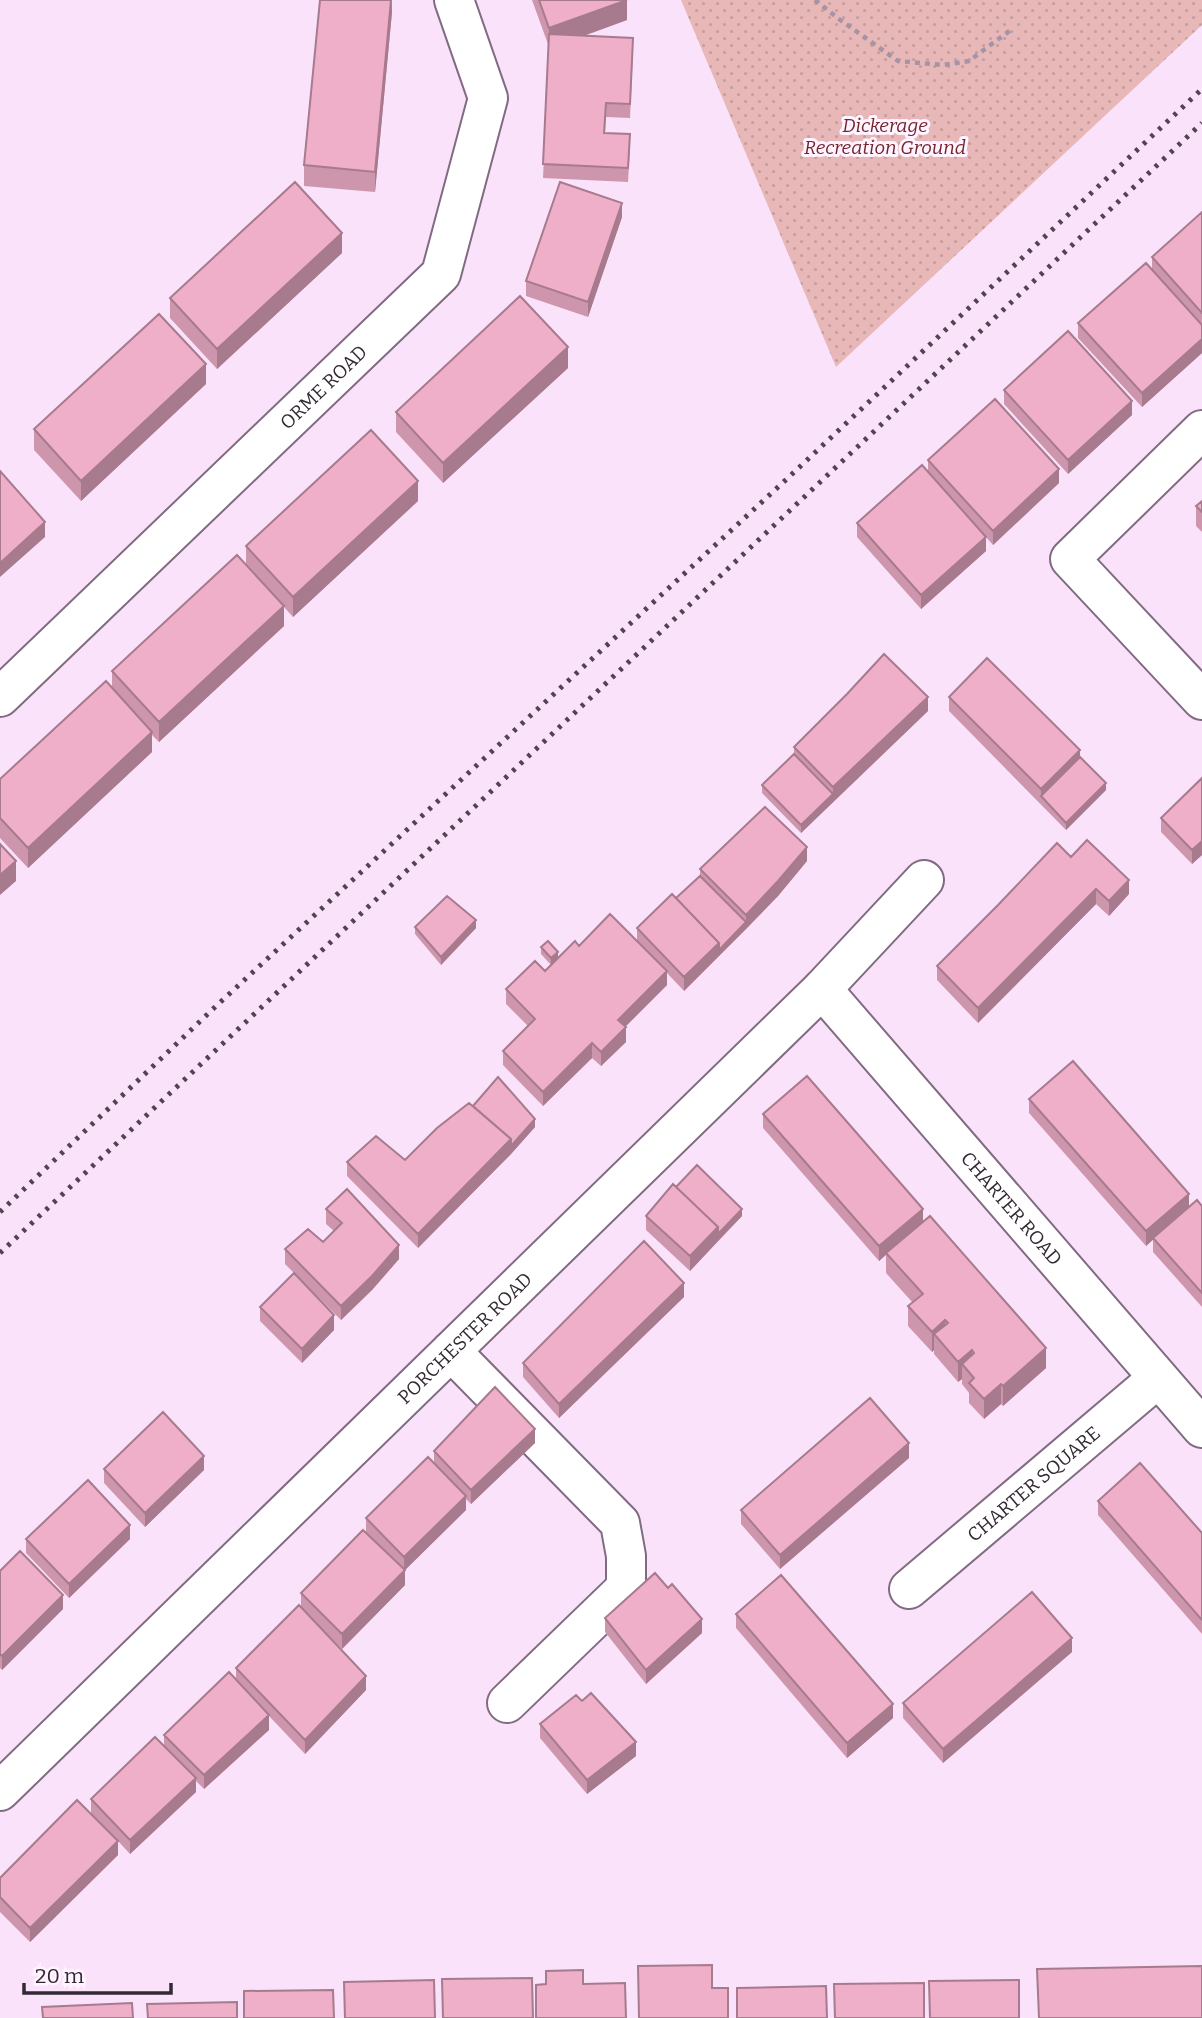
<svg xmlns="http://www.w3.org/2000/svg" width="1202" height="2018" viewBox="0 0 1202 2018" font-family="Bitter,serif">
  <style>
    .park { fill: url(#park-dots) }
    .lines { fill: none; stroke-linecap: round; stroke-linejoin: round }
    .street-casing { stroke: #816b82; stroke-width: 42 }
    .path { stroke: #a693a6; stroke-width: 4.5; stroke-dasharray: 5 5; stroke-linecap: butt }
    .street { stroke: #fff; stroke-width: 38 }
    .rail { stroke: #504450; stroke-width: 5; stroke-dasharray: 3.5 7; stroke-linecap: butt }
    .wall { fill: #ce96ad }
    .shaded-wall { fill: #a77a8d }
    .building { fill: #efafc9; stroke: #a77a8d; stroke-width: 2 }
    .labels { text-anchor: middle; dominant-baseline: central; stroke-width: 6; stroke-linejoin: round; paint-order: stroke }
    .park-label { font-size: 19px; font-style: italic; fill: #73242a; stroke: #fff4ff }
    .street-label { font-size: 19px; fill: #332933; stroke: #fff4ff }
  </style>
  <defs>
    <pattern id="park-dots" width="8" height="8" patternUnits="userSpaceOnUse" patternTransform="scale(1.75)"><rect width="8" height="8" fill="#e7b8b7"/><path d="M2 2h.1M6 6h.1" fill="none" stroke="#c79e9e" stroke-width="1.8" stroke-linecap="round"/></pattern>
  </defs>
  <rect width="100%" height="100%" fill="#fbe2fb"/>
  <path class="park" d="M681,0H1202V25L836,367Z"/>
  <g class="lines">
    <g class="street-casing">
      <g id="street">
        <path d="M1202,430L1070,559L1202,700"/>
        <path id="s1" d="M0,697L441,274L488,98L454,0"/>
        <path id="s2" d="M822,989L1202,1428"/>
        <path d="M451,1351L620,1523L626,1556V1588L507,1703"/>
        <path id="s3" d="M909,1589L1158,1378"/>
        <path id="s4" d="M0,1791L822,989L924,880"/>
      </g>
    </g>
    <path class="path" d="M815,0L839,19L898,61L943,65L969,61L1012,29"/>
    <use href="#street" class="street"/>
    <path class="rail" d="M0,1212L214,1008L790,476L1202,89
      M0,1253L1202,123"/>
  </g>
  <path class="wall" d="M392,0V12L375,192L304,186V165Z
    M532,0H627V20L584,36L633,52L630,118L606,117L605,133L630,148L628,182L543,178L549,47Z
    M1202,212V353L1142,407L1078,338V323L1152,269V257Z
    M622,217L588,317L526,296V281Z
    M342,253L217,369L170,318V298Z
    M568,368L443,483L396,432V412Z
    M206,384L81,501L34,450V429Z
    M1004,390L1132,415L1068,474L1004,404Z
    M928,460L1059,483L993,545L986,537V551L921,609L857,537V523L928,473Z
    M418,501L293,617L284,607V626L159,742L152,735V752L28,868L0,838V779L112,688V671L246,565V546Z
    M1202,501V532L1196,526V506Z
    M949,697L1080,757L1106,790L1066,830L949,711Z
    M928,711L801,833L762,793V785L794,754V747Z
    M1202,778V855L1192,864L1161,832V818Z
    M1071,857L1129,894L1109,916L1096,904L978,1023L937,980V966Z
    M807,861L778,896L746,929L684,991L667,973V985L625,1027L626,1042L601,1066L592,1058L543,1106L503,1065V1051L528,1026L506,1004V989L545,971L551,965L541,954V947L558,958L579,946L637,941V928L676,898L700,876V869Z
    M415,927L476,928L441,965L415,934Z
    M1029,1099L1189,1207L1202,1206V1307L1153,1252V1239L1146,1246L1029,1113Z
    M763,1114L923,1222L1046,1368L1003,1406L1001,1404L984,1419L969,1403V1393L962,1384V1379L958,1382L934,1354V1350L932,1352L908,1326V1306L913,1303L886,1273V1254L879,1261L763,1128Z
    M535,1127L511,1154L418,1248L347,1176V1162L405,1160Z
    M676,1187L742,1216L690,1271L646,1230V1216Z
    M326,1209L399,1259L372,1290L341,1320L303,1282L334,1330L302,1363L260,1321V1307L294,1273L285,1264V1249L323,1242L334,1231L326,1224Z
    M684,1297L559,1418L523,1377V1363Z
    M535,1443L471,1504L466,1499V1510L405,1570V1585L342,1649L309,1616L366,1690L305,1754L269,1716V1730L204,1789L196,1781V1792L130,1854L118,1841V1855L30,1942L0,1912V1878L91,1814V1799L164,1747V1735L236,1680V1668L301,1607V1593L366,1533V1518L434,1463V1451Z
    M909,1458L780,1569L741,1524V1510Z
    M104,1469L204,1470L145,1527L104,1483Z
    M1098,1501L1202,1533V1634L1098,1515Z
    M26,1539H130L69,1598L26,1553Z
    M0,1571L63,1609L2,1670L0,1668Z
    M736,1614L893,1718L847,1758L736,1628Z
    M605,1618L702,1633L646,1684L605,1632Z
    M1072,1652L943,1763L903,1718V1703Z
    M582,1701L636,1756L587,1794L540,1738V1724Z"/>
  <path class="shaded-wall" d="M391,0L392,12L375,192V172Z
    M627,0V20L549,48V28Z
    M622,203V217L588,317V302Z
    M342,233V253L217,369V349Z
    M1202,339V353L1142,407V393Z
    M568,347V368L443,483V463Z
    M206,364V384L81,501V481Z
    M1132,401V415L1068,474V460Z
    M1059,469V483L993,545V531Z
    M418,481V501L293,617V597Z
    M45,522V537L0,577V563Z
    M986,537V551L921,609V595Z
    M284,606V626L159,742V722Z
    M928,697V711L801,833V825L833,794V787Z
    M152,732V752L28,868V848Z
    M1080,750V764L1041,796V789Z
    M1106,783V790L1066,830V823Z
    M1202,841V855L1192,864V850Z
    M807,847V861L778,896L746,929L684,991V977L719,943L746,922V915Z
    M16,861V881L0,895V875Z
    M1129,880V894L1109,916V901Z
    M1096,889V904L978,1023V1008Z
    M476,920V928L441,965V957Z
    M558,952V959L551,965V958Z
    M667,971V985L618,1034V1020Z
    M626,1027V1042L601,1066V1052Z
    M592,1043V1058L543,1106V1092Z
    M535,1119V1127L511,1154L418,1248V1234L511,1139Z
    M1189,1194V1208L1146,1246V1231Z
    M742,1209V1216L718,1241V1234Z
    M923,1209V1223L879,1261V1246Z
    M718,1227V1241L690,1271V1256Z
    M399,1245V1259L372,1290L341,1320V1306Z
    M684,1283V1297L559,1418V1404Z
    M334,1315V1330L302,1363V1349Z
    M945,1320V1340L934,1334V1350L932,1352V1332Z
    M1046,1348V1368L1003,1406V1386Z
    M972,1350V1370L962,1364V1379L958,1382V1362Z
    M1001,1384V1404L984,1419V1399Z
    M535,1429V1443L471,1504V1490Z
    M909,1443V1458L780,1569V1555Z
    M204,1456V1470L145,1527V1513Z
    M466,1496V1510L404,1571V1557Z
    M130,1525V1539L69,1598V1584Z
    M405,1570V1585L342,1649V1634Z
    M63,1595V1609L2,1670V1656Z
    M702,1619V1633L646,1684V1670Z
    M1072,1638V1652L943,1763V1749Z
    M366,1676V1690L305,1754V1740Z
    M893,1704V1718L847,1758V1743Z
    M269,1715V1730L204,1789V1775Z
    M636,1742V1756L587,1794V1780Z
    M196,1778V1792L130,1854V1840Z
    M118,1841V1855L30,1942V1928Z"/>
  <path class="building" d="M320,0H391L375,172L304,165Z
    M539,0H627L549,28Z
    M549,34L633,38L630,104L606,103L604,133L630,134L628,168L543,164Z
    M295,182L342,233L217,349L170,298Z
    M560,182L622,203L588,302L526,281Z
    M1202,212V313L1152,257Z
    M1146,263L1202,325V339L1142,393L1078,323Z
    M520,296L568,347L443,463L396,412Z
    M159,314L206,364L81,481L34,429Z
    M1068,331L1132,401L1068,460L1004,390Z
    M995,399L1059,469L993,531L928,460Z
    M371,430L418,481L293,597L246,546Z
    M922,465L986,537L921,595L857,523Z
    M0,471L45,522L0,563Z
    M1202,501V512L1196,506Z
    M237,555L284,606L159,722L112,671Z
    M884,654L928,697L833,787L794,747L847,694Z
    M987,658L1080,750L1041,789L949,697Z
    M106,681L152,732L28,848L0,818V779Z
    M794,754L833,794L801,825L762,785Z
    M1080,757L1106,783L1066,823L1041,796Z
    M1202,778V841L1192,850L1161,818Z
    M765,807L807,847L778,881L746,915L700,869Z
    M1087,840L1129,880L1109,901L1096,889L978,1008L937,966L998,905L1057,843L1071,857Z
    M0,844L16,861L0,875Z
    M700,876L746,922L719,950V943L676,898Z
    M672,894L719,943L684,977L637,928Z
    M447,896L476,920L441,957L415,927Z
    M610,914L667,971L618,1020L626,1027L601,1052L592,1043L543,1092L503,1051L535,1019L506,989L535,961L545,971L575,941L579,946Z
    M548,941L558,952L551,958L541,947Z
    M1073,1061L1189,1194L1146,1231L1029,1099Z
    M807,1076L923,1209L879,1246L763,1114Z
    M498,1077L535,1119L511,1146V1139L473,1106Z
    M469,1103L511,1139L418,1234L347,1162L376,1136L405,1160L437,1128Z
    M697,1165L742,1209L718,1234V1227L676,1187Z
    M673,1184L718,1227L690,1256L646,1216Z
    M347,1189L399,1245L372,1276L341,1306L285,1249L308,1229L323,1242L342,1223L326,1209Z
    M1197,1200L1202,1206V1293L1153,1238Z
    M930,1216L1046,1348L1003,1386L1001,1384L984,1399L969,1383L974,1378L962,1364L974,1353L972,1350L958,1362L934,1334L948,1323L945,1320L932,1332L908,1306L923,1294L886,1253Z
    M644,1241L684,1283L559,1404L523,1363Z
    M294,1273L334,1315L302,1349L260,1307Z
    M495,1387L535,1429L471,1490L434,1451Z
    M870,1398L909,1443L780,1555L741,1510Z
    M163,1412L204,1456L145,1513L104,1469Z
    M428,1457L466,1496L404,1557L366,1518Z
    M1140,1463L1202,1533V1620L1098,1501Z
    M88,1480L130,1525L69,1584L26,1539Z
    M363,1530L405,1570L342,1634L301,1593Z
    M20,1551L63,1595L2,1656L0,1654V1571Z
    M655,1573L668,1588L672,1584L702,1619L646,1670L605,1618Z
    M781,1575L893,1704L847,1743L736,1614Z
    M1032,1592L1072,1638L943,1749L903,1703Z
    M299,1605L366,1676L305,1740L236,1668Z
    M229,1672L269,1715L204,1775L164,1735Z
    M591,1693L636,1742L587,1780L540,1724L576,1695L582,1701Z
    M155,1737L196,1778L130,1840L91,1799Z
    M77,1800L118,1841L30,1928L0,1897V1878Z
    M712,1965V1988H728V2018H639L638,1966Z
    M1202,1966V2018H1039L1037,1969Z
    M583,1970V1984L625,1983L626,2018H536V1985L546,1984V1971Z
    M532,1978L533,2018H443L442,1979Z
    M434,1980L435,2018H345L344,1982Z
    M1019,1980V2018H930L929,1981Z
    M924,1983V2018H835L834,1984Z
    M826,1986L827,2018H737V1988Z
    M333,1990L334,2018H244V1991Z
    M237,2002V2018H148L147,2004Z
    M132,2003L133,2018H43L42,2007Z"/>
  <g class="labels">
    <g class="park-label">
      <text x="885" y="125">Dickerage<tspan x="885" dy="22">Recreation Ground</tspan></text>
    </g>
    <g class="street-label">
      <text stroke="none"><textPath href="#s1" startOffset="448">ORME ROAD</textPath></text>
      <text stroke="none"><textPath href="#s2" startOffset="290">CHARTER ROAD</textPath></text>
      <text stroke="none"><textPath href="#s4" startOffset="649">PORCHESTER ROAD</textPath></text>
      <text stroke="none"><textPath href="#s3" startOffset="163">CHARTER SQUARE</textPath></text>
    </g>
  </g>
  <path d="M24 1983v10h147v-10" fill="none" stroke="#332933" stroke-width="3.5"/>
  <text x="35" y="1983" font-size="21" fill="#332933" stroke="#fff4ff" stroke-width="5" paint-order="stroke">20 m</text>
</svg>
